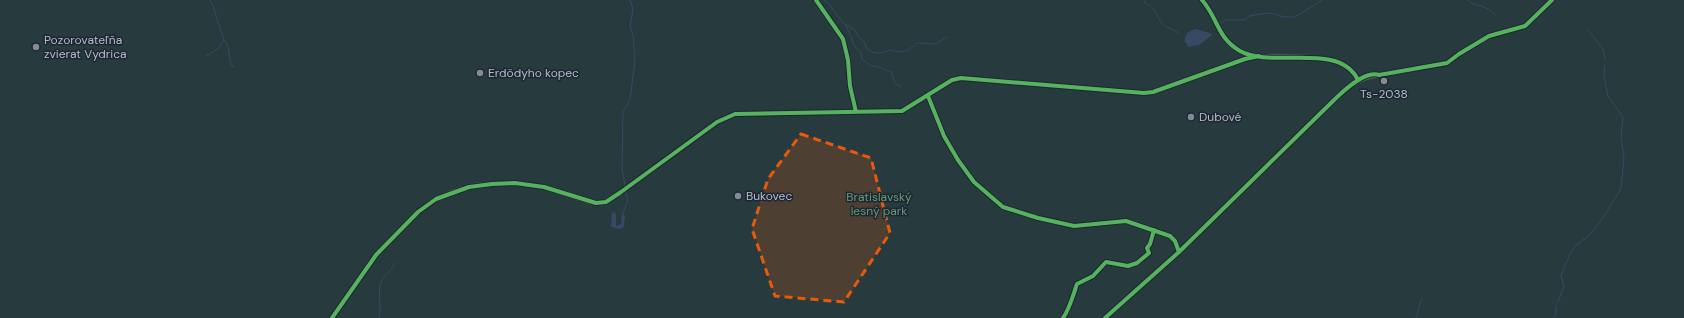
<svg xmlns="http://www.w3.org/2000/svg" width="1684" height="318" viewBox="0 0 1684 318" font-family="'DM Sans',sans-serif">
  <style>
    .green { fill: #273a3e; fill-rule: evenodd }
    .water { fill: #384963 }
    .lines { fill: none; stroke-linecap: round; stroke-linejoin: round }
    .stream { stroke: #384963; stroke-width: 1 }
    .street-casing { stroke: #484c53; stroke-width: 5 }
    .street { stroke: #5a5e66; stroke-width: 4 }
    .cycleway-casing { stroke: #1d2633; stroke-width: 6 }
    .cycleway { stroke: #56b35d; stroke-width: 4 }
    .marked { fill: #e8590c; fill-opacity: 0.2; stroke: #e8590c; stroke-width: 3; stroke-dasharray: 8 5; stroke-linejoin: round }
    .poi-dot { fill: #848b96; stroke: #1d2633; stroke-width: 1.5 }
    .labels { text-anchor: middle; dominant-baseline: central; stroke-width: 3; stroke-linejoin: round; paint-order: stroke }
    .poi-label { font-size: 12px; fill: #b4bcc9; stroke: #1d2633; text-anchor: start }
    .park-label { font-size: 12px; fill: #6b9a76; stroke: #1d2633 }
  </style>
  <rect width="100%" height="100%" fill="#2a3038"/>
  <path class="green" d="M0,0H1684V318H0ZM1193,29L1210,32L1212,35L1197,45L1188,46L1185,42V36ZM616,214V226L620,225L622,220L625,222L623,227H611Z"/>
  <path class="water" d="M1196,29L1211,33L1212,35L1199,45L1189,47L1185,42C1184,35 1189,30 1196,29Z
    M612,212L616,214V226L621,224L622,214L625,216L624,226L621,229L611,227Z"/>
  <g class="lines">
    <path class="stream" d="M210,0L213,6L224,40C232,47 226,60 234,68
      M824,0L829,4L843,23L855,30L858,36L865,43L866,48C874,55 881,54 890,50C903,53 906,53 917,43L936,44L947,37
      M1144,0L1145,3C1155,7 1156,14 1161,22C1164,28 1173,29 1179,33
      M1467,0C1476,7 1488,5 1495,15
      M1219,23L1226,20H1244L1249,16L1267,13L1275,14L1284,17H1295L1322,0
      M846,25L854,45L861,53L862,59L871,66L879,67L891,72L895,83L901,87
      M1588,30L1603,49L1605,60
      M206,56L218,49L224,40
      M625,186L622,168L623,112L630,100L635,60L633,35L630,27L633,9L630,0
      M623,214L628,199L625,192L627,189
      M1558,302L1564,286L1561,276L1570,254L1575,246L1588,236L1598,225L1621,189L1624,157L1621,136L1623,117L1608,96L1604,75L1605,66
      M379,318C382,307 378,297 380,286C382,276 391,272 395,263
      M1416,318L1422,298
      M1553,318L1556,313V306"/>
    <g class="street-casing">
      <path id="street" d="M332,318L376,255L418,212L432,201L452,192L476,185L511,183L544,187L590,202L603,203L621,192L717,122L735,114L902,111L952,80L961,78L1144,93L1153,92L1245,59C1260,54 1323,56 1338,62C1347,66 1354,71 1358,80
        M1105,318L1179,252L1344,90C1363,75 1376,76 1399,72"/>
    </g>
    <use href="#street" class="street"/>
    <g class="cycleway-casing">
      <path id="cycleway" d="M816,0L843,39L848,60L850,86L856,112
        M1202,0C1218,18 1217,38 1240,51C1272,69 1339,41 1358,80
        M928,96L944,136L958,160L974,182L1003,207L1038,218L1074,226L1126,221L1170,236L1175,241L1179,252
        M332,318L376,255L418,212L436,199L469,187L492,184L515,183L544,187L596,203L606,202L621,192L717,122L735,114L902,111L952,80L961,78L1144,93L1153,92L1245,59L1259,56
        M1063,318C1070,308 1073,295 1077,284L1093,276L1106,262L1128,266L1137,263L1149,253L1147,248L1150,244L1154,230
        M1105,318L1179,252L1331,103C1341,93 1364,70 1379,75L1447,63L1459,54L1489,36L1525,26L1552,0"/>
    </g>
    <use href="#cycleway" class="cycleway"/>
  </g>
  <path class="marked" d="M801,134L871,158L890,233L844,302L775,296L752,229L768,179Z"/>
  <g class="poi-dot">
    <circle cx="36" cy="47" r="4"/>
    <circle cx="480" cy="73" r="4"/>
    <circle cx="1384" cy="81" r="4"/>
    <circle cx="1191" cy="117" r="4"/>
    <circle cx="738" cy="196" r="4"/>
  </g>
  <g class="labels">
    <g class="poi-label">
      <text x="44" y="40">Pozorovateľňa<tspan x="44" dy="14">zvierat Vydrica</tspan></text>
      <text x="488" y="73">Erdödyho kopec</text>
      <text x="1384" y="94" text-anchor="middle">Ts-2038</text>
      <text x="1199" y="117">Dubové</text>
      <text x="746" y="196">Bukovec</text>
    </g>
    <g class="park-label">
      <text x="879" y="197">Bratislavský<tspan x="879" dy="14">lesný park</tspan></text>
    </g>
  </g>
</svg>
